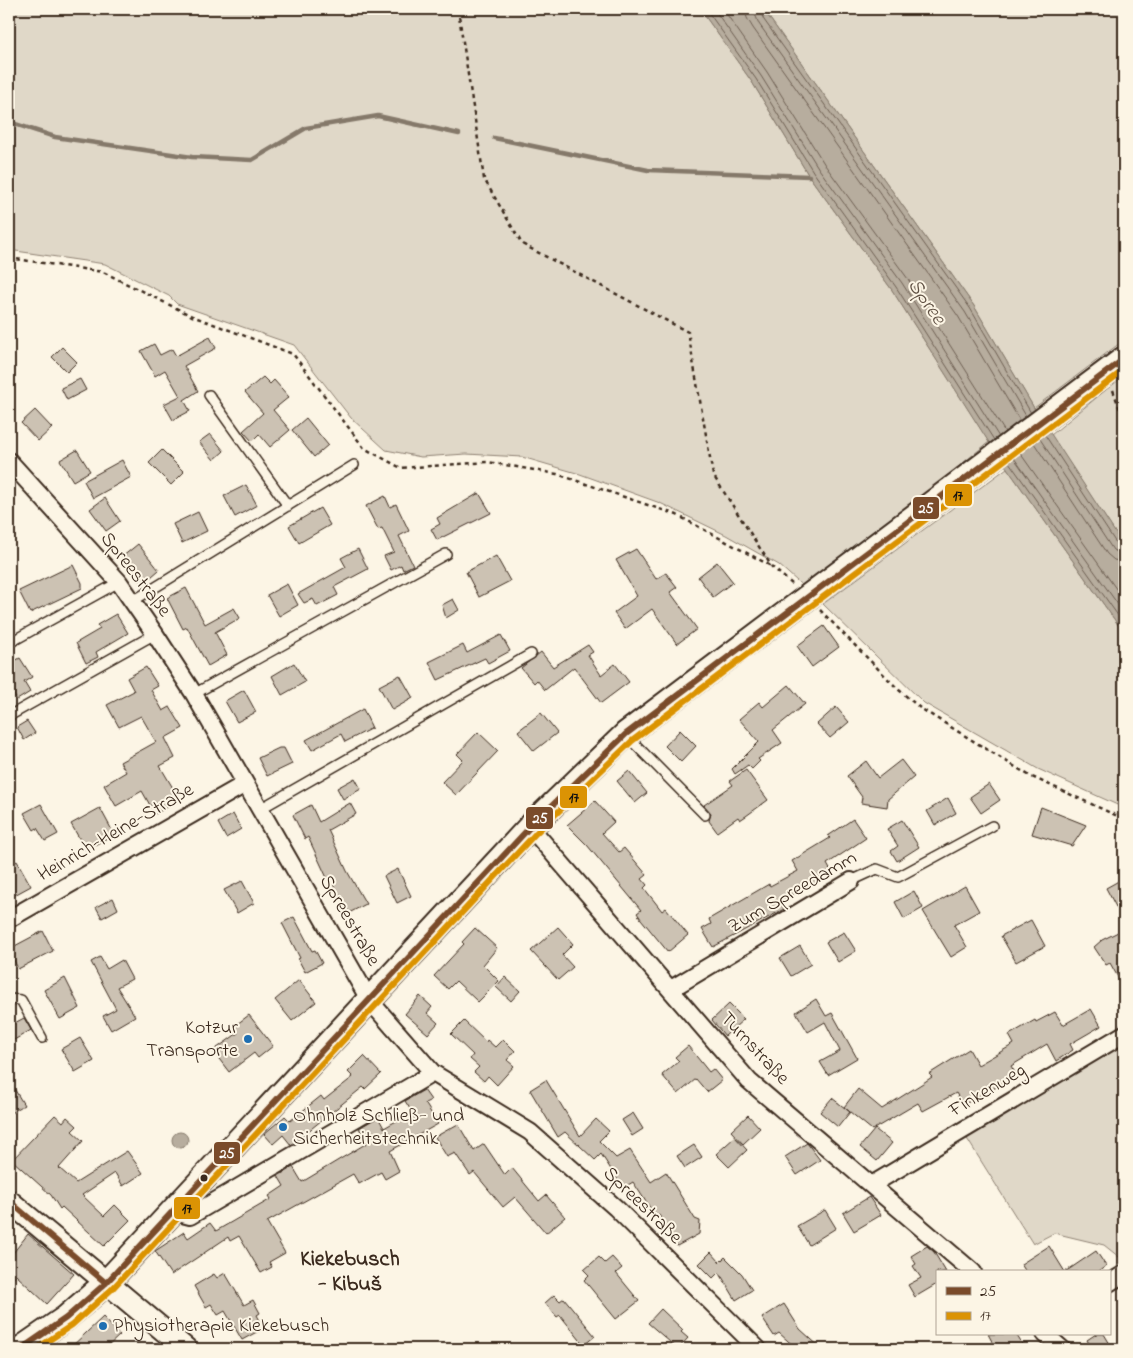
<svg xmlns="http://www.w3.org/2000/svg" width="1133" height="1358" viewBox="0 0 1133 1358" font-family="'Indie Flower',sans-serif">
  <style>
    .green { fill: #e0d8c8; stroke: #8e8173 }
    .water { fill: #b7ad9e; stroke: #85796b }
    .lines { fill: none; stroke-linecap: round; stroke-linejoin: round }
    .shore { stroke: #6d5e51; stroke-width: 1 }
    .stream { stroke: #85796b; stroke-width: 4.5 }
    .building { fill: #ccc2b3; stroke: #3b2a1e }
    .service-casing { stroke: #3b2a1e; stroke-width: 12 }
    .minor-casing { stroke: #3b2a1e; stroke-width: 20 }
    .tertiary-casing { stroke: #3b2a1e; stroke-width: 25 }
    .secondary-casing { stroke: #3b2a1e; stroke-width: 28 }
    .path { stroke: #3b2a1e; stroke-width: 2.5; stroke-dasharray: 4 4; stroke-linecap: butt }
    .service { stroke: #fcf5e5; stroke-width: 9 }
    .minor { stroke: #fcf5e5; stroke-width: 16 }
    .tertiary { stroke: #fcf5e5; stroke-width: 21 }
    .secondary { stroke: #fcf5e5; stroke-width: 24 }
    .bus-1-casing { stroke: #fcf5e5; stroke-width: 10 }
    .bus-2-casing { stroke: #fcf5e5; stroke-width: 10 }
    .bus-1 { stroke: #7a4b2a; stroke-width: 6 }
    .bus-2 { stroke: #db9304; stroke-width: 6 }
    .poi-dot { fill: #1f6fb2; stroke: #fcf5e5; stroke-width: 2 }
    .bus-dot { fill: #3b2a1e; stroke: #fcf5e5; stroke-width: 2 }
    .labels { text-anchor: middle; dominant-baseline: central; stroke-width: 4; stroke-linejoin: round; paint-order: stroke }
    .street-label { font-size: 20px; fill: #3b2a1e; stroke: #fcf5e5 }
    .poi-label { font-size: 20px; fill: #3b2a1e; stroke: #fcf5e5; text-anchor: start }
    .water-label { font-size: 21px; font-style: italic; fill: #605144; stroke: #fcf5e5 }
    .quarter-label { font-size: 22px; font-weight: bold; fill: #3b2a1e; stroke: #fcf5e5 }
    .line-badge { stroke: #fcf5e5; stroke-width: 2 }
    .badge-label { font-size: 14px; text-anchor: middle; font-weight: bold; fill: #fff }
    .pale-badge-label { font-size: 14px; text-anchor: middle; font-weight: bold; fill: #111 }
  </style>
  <rect width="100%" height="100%" fill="#fcf5e5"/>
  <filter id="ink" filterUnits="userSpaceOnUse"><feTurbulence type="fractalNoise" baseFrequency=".02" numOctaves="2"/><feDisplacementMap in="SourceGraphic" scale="10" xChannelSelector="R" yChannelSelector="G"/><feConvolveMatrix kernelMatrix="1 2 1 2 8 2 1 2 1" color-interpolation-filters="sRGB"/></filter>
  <g filter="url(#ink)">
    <path class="green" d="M9,9H700L752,82L809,176L892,290L989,442L806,589L779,565L726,535L660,503L580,474L522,457L466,454L421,457L386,450L351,418L294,345L177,304L169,296L105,264L9,250Z
      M763,9H1124V340L1034,408L974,306Z
      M1124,375V546L1051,435Z
      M1007,468L1124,633V808L1038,769L924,703L823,604Z
      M1124,1041V1261L1104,1245L1054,1233L1033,1244L966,1137Z"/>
    <path class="water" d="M700,9H763L974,306L1034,408L1124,546V633L990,444L892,290L809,176L752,82Z
      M172 1140a8 8 0 1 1 16 0a8 8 0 1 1-16 0Z"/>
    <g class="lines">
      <path class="shore" d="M706,9L756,79L814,173L896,287L994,440
        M714,9L761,76L819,169L902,283L999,437
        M723,9L767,72L825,165L908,279L1005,432
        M745,9L747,18L753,28L958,316L1020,421
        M753,9L759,24L965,312L1026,416
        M759,9L764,20L970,308L1031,413
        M1045,435L1118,546L1124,548
        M1040,439L1113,550L1124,555
        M1034,443L1107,554L1114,560L1124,562
        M1020,453L1124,600
        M1014,458L1124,613
        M1009,462L1124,624"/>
      <path class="stream" d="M9,122L55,137L192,157L252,160L306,128L378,116L459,134
        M494,138L648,170L809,176"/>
    </g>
    <path class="building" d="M210,337L216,348L184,366L198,391L184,400L190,411L173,420L164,404L180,396L165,370L155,376L141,351L154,344L160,355L172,349L176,356Z
      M62,347L77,362L67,372L52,357Z
      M263,377L270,384L274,380L289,397L273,410L290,430L270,447L259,434L252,441L243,431L263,413L245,392Z
      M80,379L86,390L67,400L61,388Z
      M35,410L52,428L38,441L21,423Z
      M306,418L328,445L314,457L292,430Z
      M210,434L224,451L214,460L199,442Z
      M77,450L90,471L73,481L60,460Z
      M162,450L184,472L171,485L149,463Z
      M122,460L131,477L93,498L84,481Z
      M246,485L257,505L235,517L224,496Z
      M479,493L491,513L437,540L431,529L440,524L437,518Z
      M385,496L390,507L396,504L409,531L399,536L413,565L403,570L401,565L391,570L384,556L394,552L382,528L378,529L366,506Z
      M105,498L120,521L106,531L90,509Z
      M320,508L330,525L299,543L289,526Z
      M198,512L207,531L182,543L173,524Z
      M138,544L159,570L143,584L122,557Z
      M358,549L368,569L334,587L338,595L317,606L313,599L304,603L298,594L346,567L341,558Z
      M636,549L656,579L666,573L677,587L670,592L697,629L677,644L652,609L625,629L614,613L637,596L616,560Z
      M496,556L510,581L479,597L466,572Z
      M717,562L733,582L713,597L698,577Z
      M73,565L82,583V588L30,613L19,591Z
      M287,584L298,605L279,616L267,595Z
      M186,588L205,624L234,608L240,618L215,632L227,655L208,666L187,627L183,629L167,598Z
      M453,599L459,610L446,618L442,605Z
      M116,614L128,633L96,652L98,657L86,663L76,643L100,629L97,625Z
      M824,626L839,647L812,667L797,646Z
      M501,635L510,651L488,663L485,658L438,680L429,662L463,645L467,653Z
      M588,645L593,652L588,655L601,675L615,664L629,682L601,703L574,667L545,690L537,680L534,683L521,668L541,652L553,667Z
      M20,658L32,677L24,682L30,692L17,700L9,686V664Z
      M294,663L305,682L282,695L272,676Z
      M146,667L158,686L151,690L163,711L170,707L183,728L165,738L175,758L160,766L180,800L155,814L142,791L116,806L104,785L126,772L120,762L156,742L141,716L119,727L107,705L134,691L127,678Z
      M400,675L413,698L392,710L379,686Z
      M789,685L805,704L773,730L782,743L758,759L760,761L752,769L748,765L735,774L732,769L759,742L739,719L759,702L763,707Z
      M244,690L256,712L237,722L225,701Z
      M836,707L849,722L830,738L817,724Z
      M363,709L372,728L345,742L341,734L312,750L306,740Z
      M541,713L557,733L534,751L518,731Z
      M27,721L35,733L24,740L17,727Z
      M680,730L696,746L681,762L665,746Z
      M478,732L498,751L456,795L442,782L463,760L457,754Z
      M279,748H284L292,764L267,776L258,758Z
      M901,760L914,777L888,799L887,807L861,803L862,797L847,776L866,761L878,778Z
      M746,770L768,800L746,816L740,820L738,817L717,832L709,821L711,813L704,805L733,785L730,781Z
      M629,771L647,793L635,803L617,781Z
      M355,778L361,789L343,799L337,788Z
      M989,784L1000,800L981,813L970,797Z
      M948,798L956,813L935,825L927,811Z
      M595,801L614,822L602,833L619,852L624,848L647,875L642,879L647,885L644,888L662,911L666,908L688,935L668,952L641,919L637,913L641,910L587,845L567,825Z
      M350,803L356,814L328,830L347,871L366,904L349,913L330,879L328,880L308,837L305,839L293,815L311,805L319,822Z
      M41,804L58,834L45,841L37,828L34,830L24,813Z
      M1041,807L1086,825L1072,846L1032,834Z
      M100,808L114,834L86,850L71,824Z
      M233,814L241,829L226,838L218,823Z
      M853,819L866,838L827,864L832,873L780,902L784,909L713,947L702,929L711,924L709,919L769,884L770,886L798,871L792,861L830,838L828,836Z
      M902,820L919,847L897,861L891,851L898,846L887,829Z
      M17,861L31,886L9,898V866Z
      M398,869L411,896L397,903L384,876Z
      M1124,878V922L1106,888Z
      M242,881L254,903L237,913L224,890Z
      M965,886L979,911L954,925L967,947L951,957L923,911Z
      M914,891L923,908L904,919L895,902Z
      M113,898L118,909L102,918L96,907Z
      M294,917L312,951L315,950L322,963L305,972L298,959L300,958L282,923Z
      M1031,920L1045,946L1016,962L1001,936Z
      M558,927L573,944L562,955L573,967L558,980L531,951Z
      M475,928L497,948L483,965L499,981L478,1002L456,981L448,989L434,976L464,944L462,942Z
      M1124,929V988L1110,963L1106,965L1094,947L1102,940Z
      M43,931L53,951L18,969L9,949Z
      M844,932L856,951L838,962L826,942Z
      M800,946L811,964L791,976L780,958Z
      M100,957L107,969L122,960L132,979L117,987L135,1016L111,1030L103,1016L116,1009L91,962Z
      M505,977L520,991L511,1001L496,987Z
      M65,978L80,1008L60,1019L44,990Z
      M299,980L316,1002L292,1021L275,1000Z
      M420,996L432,1007L427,1013L438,1023L428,1034L405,1014Z
      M816,999L826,1016L832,1013L857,1058L828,1075L820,1062L840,1051L825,1022L808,1032L796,1012Z
      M729,1004L744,1019L725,1036L712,1020Z
      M1091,1009L1101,1026L1070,1044L1073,1050L1056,1061L1047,1044L1011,1066L1017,1076L963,1105L956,1093L923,1111L918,1103L872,1130L844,1107L858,1089L882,1109L923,1083L932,1077L929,1074L969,1049L978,1065L1014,1044L1009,1035L1035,1020L1036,1022L1055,1012L1063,1025Z
      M249,1015L273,1046L258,1058L254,1053L229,1072L213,1051L238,1033L233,1027Z
      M24,1018L31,1030L9,1043V1026Z
      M464,1021L486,1042L487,1040L495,1047L503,1039L515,1051L507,1060L514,1066L497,1085L488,1076L484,1081L474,1072L479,1067L470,1059L473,1055L451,1034Z
      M80,1038L94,1061L75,1072L61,1049Z
      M688,1046L709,1072L713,1069L722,1080L707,1092L696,1079L678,1094L662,1075L679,1061L675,1057Z
      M364,1056L381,1074L365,1089L363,1087L291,1145L283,1135L273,1144L264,1134L285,1116L290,1121L321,1096L324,1100L353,1077L348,1072Z
      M9,1080L24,1105L9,1114Z
      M546,1080L580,1136L596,1119L609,1131L599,1141L616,1158L630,1150L651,1182L666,1172L695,1219L700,1221L699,1234L677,1246L659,1215L656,1217L633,1182L623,1188L601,1154L595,1160L565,1132L558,1137L530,1090Z
      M424,1090L431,1100L425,1103L438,1124L390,1151L399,1171L385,1179L381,1172L359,1184L353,1174L267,1222L285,1253L269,1262L272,1267L261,1273L239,1236L230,1241L228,1237L171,1275L155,1251L184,1232L188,1238L210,1223L216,1231L271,1199L269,1196L284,1186L278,1176L293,1167L302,1182L367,1143L359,1128L378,1117L384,1128L412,1112L405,1101Z
      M832,1098L850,1112L838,1127L820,1112Z
      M633,1113L643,1129L632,1136L622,1120Z
      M55,1115L63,1122L67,1117L77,1126L72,1131L83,1141L59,1168L76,1183L127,1151L143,1173L123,1186L115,1173L82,1195L104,1216L115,1205L130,1220L104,1246L62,1207L60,1209L51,1195L12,1160Z
      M748,1115L760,1128L743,1144L731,1131Z
      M458,1124L474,1151L484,1144L505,1175L512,1168L539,1201L546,1195L565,1217L546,1233L515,1197L503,1207L474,1172L470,1175L455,1153L447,1157L435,1137Z
      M875,1129L892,1143L877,1161L860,1147Z
      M735,1137L747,1150L729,1167L716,1154Z
      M807,1143L820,1160L797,1175L785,1157Z
      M694,1145L702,1157L685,1168L677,1156Z
      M869,1197L881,1215L854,1231L843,1213Z
      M825,1210L836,1228L809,1245L797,1226Z
      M28,1234L74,1274L47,1304L16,1275L9,1284V1258Z
      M927,1246L934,1252L946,1272H937V1284L915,1297L908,1285L921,1278L913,1266L916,1264L911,1256Z
      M1049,1246L1065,1272H1026L1021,1264Z
      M1096,1251L1106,1266L1098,1272H1065Z
      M711,1252L720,1262L725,1257L742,1274L752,1290L736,1300L719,1272L713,1278L699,1264Z
      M599,1257L605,1263L612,1257L622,1268L616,1273L639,1301L616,1319L584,1280L589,1275L584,1270Z
      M225,1273L244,1305L253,1300L260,1313L257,1315L264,1328L242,1340L225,1311L218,1315L211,1304L206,1307L194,1286L214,1274L217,1278Z
      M554,1295L560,1301L564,1298L595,1336L584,1345L560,1315L557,1317L545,1303Z
      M784,1304L800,1329L822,1349H797L779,1333L774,1336L762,1318Z
      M661,1309L683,1330L681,1332L688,1338L678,1349L648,1323Z
      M103,1317L120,1335L105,1349H69Z
      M988,1334H1016L1025,1349H996Z
      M1096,1334H1104L1113,1349H1092L1087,1340Z"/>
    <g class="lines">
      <g class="service-casing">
        <path id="service" d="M209,395L288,506
          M133,601L354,465
          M9,643L119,582
          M194,694L446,554
          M9,716L155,634
          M626,735L705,815
          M260,809L531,654
          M851,881L877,869L898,877L992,826
          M9,999L21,1000L42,1038"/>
      </g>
      <g class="minor-casing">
        <path id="minor" d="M9,461L119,582L155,634L194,694L370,1001L433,1073L530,1132L616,1208L758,1349
          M530,827L749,1081L973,1272
          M9,919L245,784
          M671,989L851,881
          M873,1184L1124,1034
          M171,1211L190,1216L433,1073
          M1109,1283L1124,1274
          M1045,1334L1062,1349"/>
      </g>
      <g class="tertiary-casing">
        <path id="tertiary" d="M9,1201L186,1349"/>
      </g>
      <g class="secondary-casing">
        <path id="secondary" d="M21,1349L66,1318L106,1283L530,827L626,734L1124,359"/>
      </g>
      <path class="path" d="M458,9L484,179L522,244L688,332L713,475L772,567L792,584
        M9,258L103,272L192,316L293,354L364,448L401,468L488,462L557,474L677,515L771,566
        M1113,390L1124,421
        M820,610L899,690L920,708L1030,776L1124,819"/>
      <use href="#service" class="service"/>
      <use href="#minor" class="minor"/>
      <use href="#tertiary" class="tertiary"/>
      <use href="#secondary" class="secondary"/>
      <g class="bus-1-casing">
        <path id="bus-1" d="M9,1201L106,1283
          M21,1349L66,1318L106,1283L530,827L626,734L1124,359"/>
      </g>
      <g class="bus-2-casing">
        <path id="bus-2" d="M36,1349L72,1325L112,1289L536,833L632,741L1124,370"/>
      </g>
      <use href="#bus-1" class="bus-1"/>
      <use href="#bus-2" class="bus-2"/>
    </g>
  </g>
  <g class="poi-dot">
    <circle cx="248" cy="1039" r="5"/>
    <circle cx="283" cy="1127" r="5"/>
    <circle cx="103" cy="1326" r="5"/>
  </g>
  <circle class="bus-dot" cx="204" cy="1178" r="4.5"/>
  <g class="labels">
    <g class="street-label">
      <text transform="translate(135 575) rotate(52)">Spreestraße</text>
      <text transform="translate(116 833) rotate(-30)">Heinrich-Heine-Straße</text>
      <text transform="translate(793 893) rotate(-30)">Zum Spreedamm</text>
      <text transform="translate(349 921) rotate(60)">Spreestraße</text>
      <text transform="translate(754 1049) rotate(47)">Turnstraße</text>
      <text transform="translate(988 1091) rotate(-31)">Finkenweg</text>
      <text transform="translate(642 1206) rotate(44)">Spreestraße</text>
    </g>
    <g class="poi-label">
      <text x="238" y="1028" text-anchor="end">Kotzur<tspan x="238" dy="23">Transporte</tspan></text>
      <text x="293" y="1116">Ohnholz Schließ- und<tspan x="293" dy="23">Sicherheitstechnik</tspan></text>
      <text x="113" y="1326">Physiotherapie Kiekebusch</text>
    </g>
    <g class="water-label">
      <text transform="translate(926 302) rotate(56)">Spree</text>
    </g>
    <g class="quarter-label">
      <text x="350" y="1260">Kiekebusch<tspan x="350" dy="25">- Kibuš</tspan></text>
    </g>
  </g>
  <g class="line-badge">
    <rect x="944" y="483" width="29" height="24" rx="5" fill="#db9304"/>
    <rect x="912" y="496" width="28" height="24" rx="5" fill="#7a4b2a"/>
    <rect x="559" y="785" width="29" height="24" rx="5" fill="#db9304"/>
    <rect x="525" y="806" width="29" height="24" rx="5" fill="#7a4b2a"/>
    <rect x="213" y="1141" width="28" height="24" rx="5" fill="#7a4b2a"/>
    <rect x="173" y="1196" width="28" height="24" rx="5" fill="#db9304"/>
  </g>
  <g class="badge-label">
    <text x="926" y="513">25</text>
    <text x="540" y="823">25</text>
    <text x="227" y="1158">25</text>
  </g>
  <g class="pale-badge-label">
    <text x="958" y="500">17</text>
    <text x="574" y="802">17</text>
    <text x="187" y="1213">17</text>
  </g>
  <rect width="1133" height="1358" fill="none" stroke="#fcf5e5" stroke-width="30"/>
  <rect x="15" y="15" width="1103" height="1328" fill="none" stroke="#3b2a1e" stroke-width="2" filter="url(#ink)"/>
  <rect x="936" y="1270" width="175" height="65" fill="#fcf5e5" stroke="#afa495"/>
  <rect x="946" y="1287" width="25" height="8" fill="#7a4b2a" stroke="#afa495"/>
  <text x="980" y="1296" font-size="15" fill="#3b2a1e">25</text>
  <rect x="946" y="1312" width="25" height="8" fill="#db9304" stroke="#afa495"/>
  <text x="980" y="1320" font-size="15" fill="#3b2a1e">17</text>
</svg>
